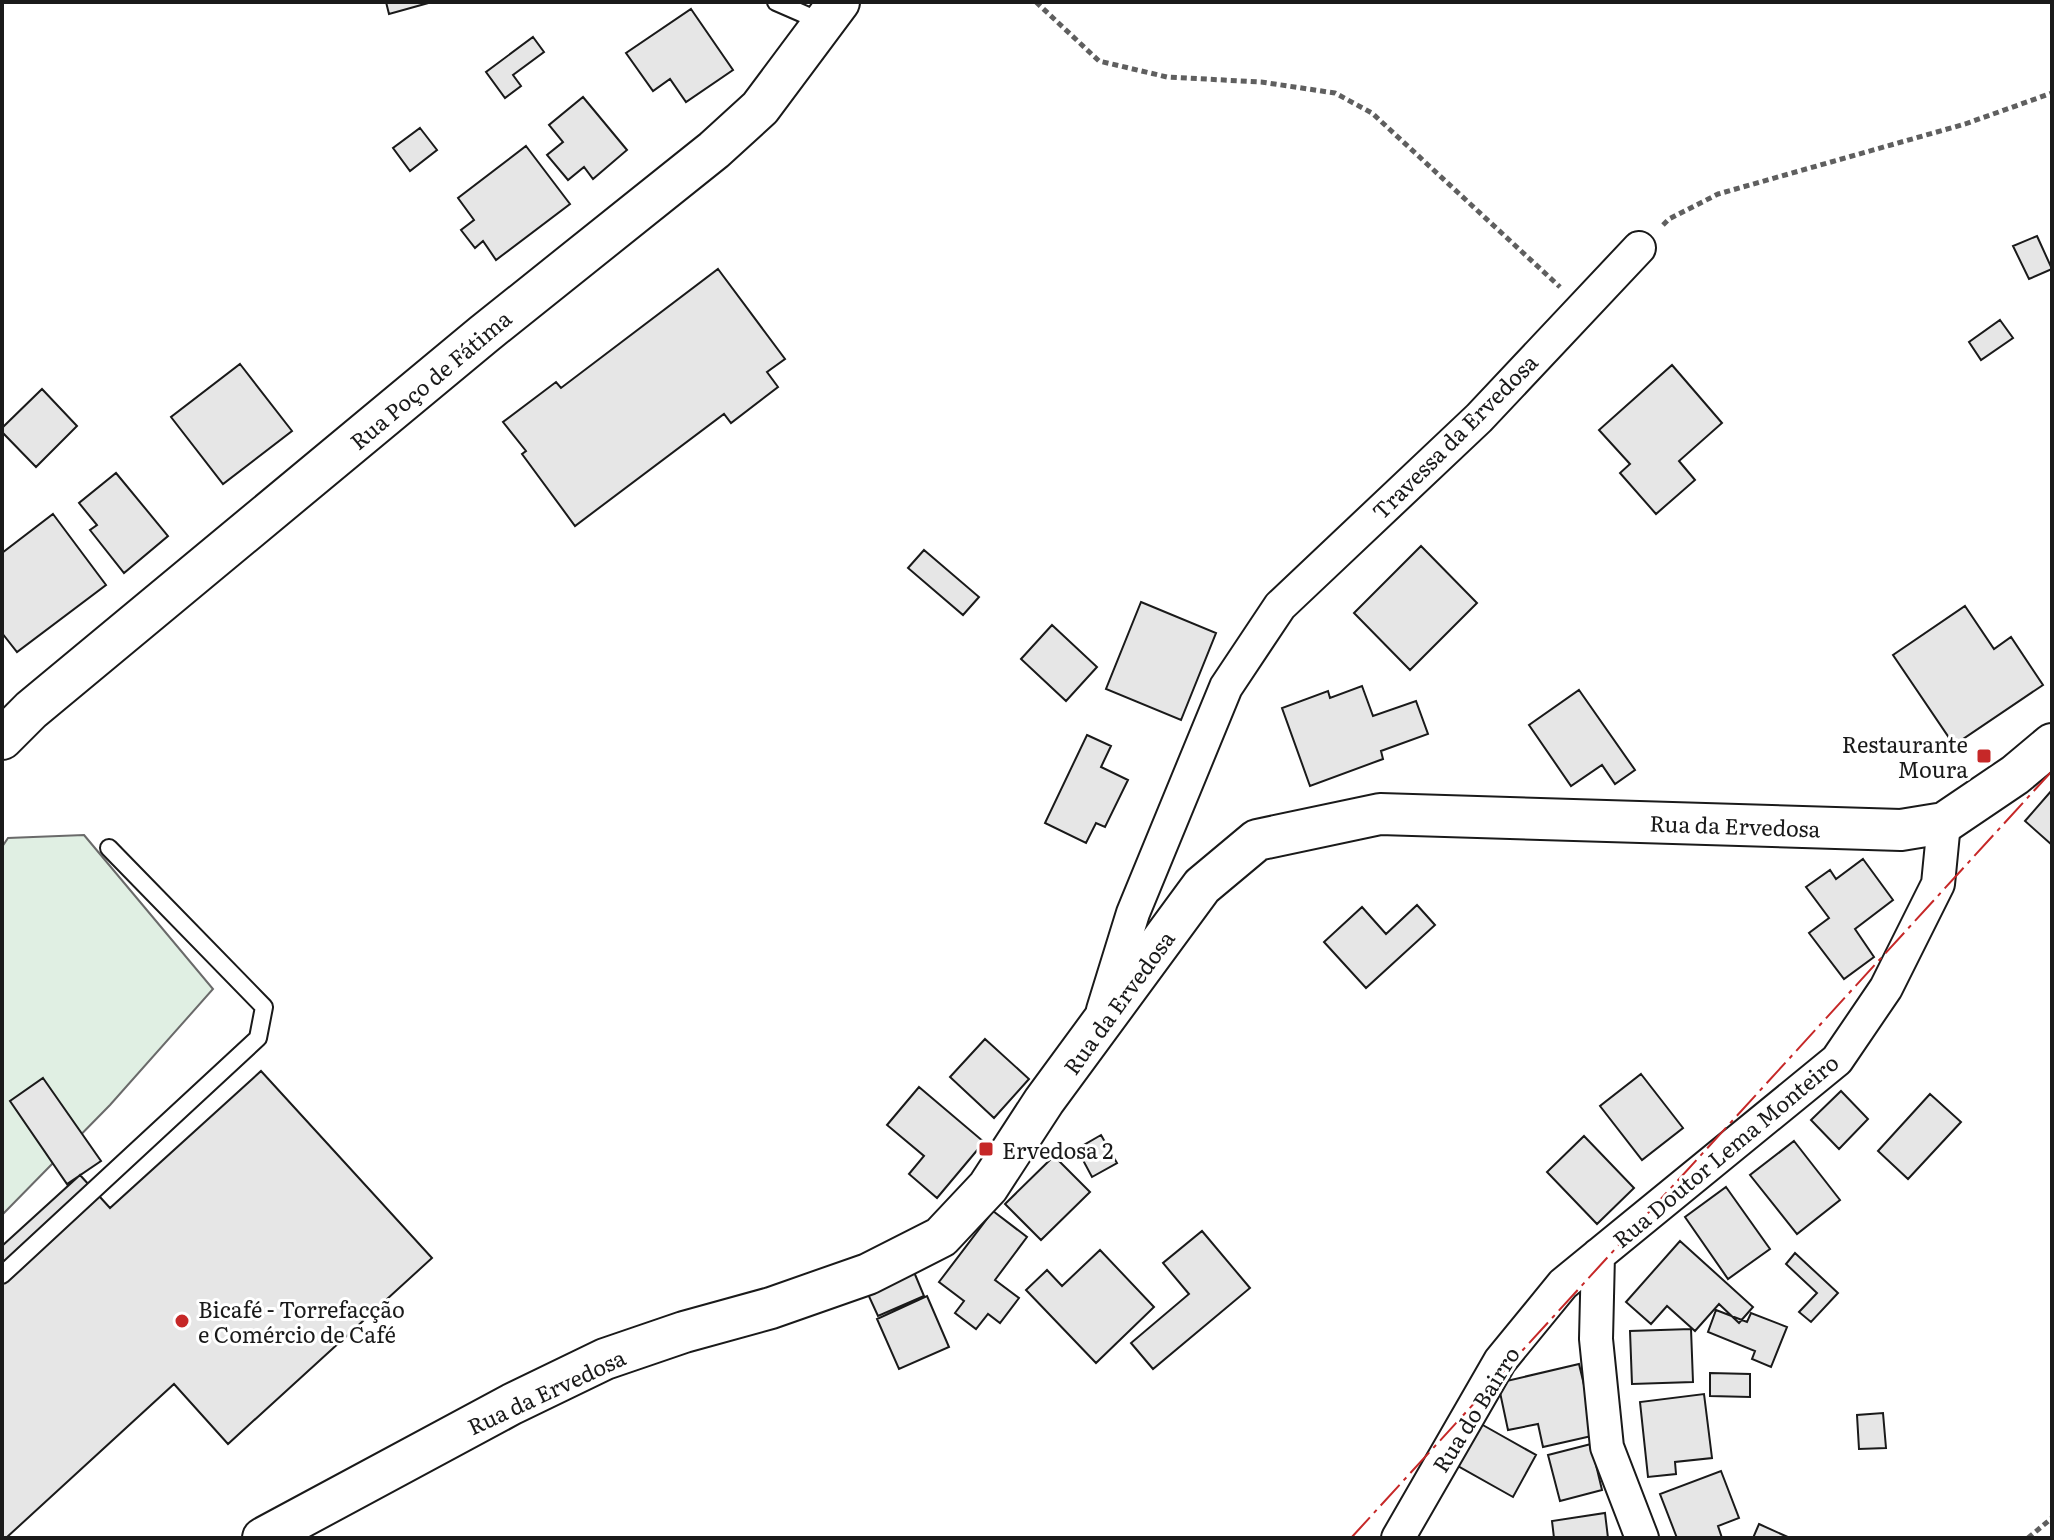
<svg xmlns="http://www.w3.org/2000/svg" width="2054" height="1540" viewBox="0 0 2054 1540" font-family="Literata,serif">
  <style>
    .green { fill: #e0efe3; stroke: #6a6a6a; stroke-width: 2 }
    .building { fill: #e6e6e6; stroke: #1a1a1a; stroke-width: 2 }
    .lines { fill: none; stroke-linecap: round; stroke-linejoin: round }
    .service-casing { stroke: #1a1a1a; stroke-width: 20 }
    .minor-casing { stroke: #1a1a1a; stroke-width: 36 }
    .tertiary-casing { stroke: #1a1a1a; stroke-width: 44 }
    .path { stroke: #5f5f5f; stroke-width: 5; stroke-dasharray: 6 4; stroke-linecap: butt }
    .service { stroke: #fff; stroke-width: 16 }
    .minor { stroke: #fff; stroke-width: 32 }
    .tertiary { stroke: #fff; stroke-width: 40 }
    .power { stroke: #c62828; stroke-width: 2; stroke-dasharray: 28 6 4 6; stroke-linecap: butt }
    .poi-dot { fill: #c62828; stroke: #fff; stroke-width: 3 }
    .labels { text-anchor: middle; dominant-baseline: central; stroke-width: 6; stroke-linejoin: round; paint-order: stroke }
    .street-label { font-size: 22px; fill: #1a1a1a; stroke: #fff }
    .poi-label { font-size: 22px; fill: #1a1a1a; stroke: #fff; text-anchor: start }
  </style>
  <rect width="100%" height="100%" fill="#fff"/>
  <path class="green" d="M84,835L213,989L110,1105L2,1215V847L8,838Z"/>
  <path class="building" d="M386,2H432L389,14Z
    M691,9L733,70L686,102L670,79L653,91L626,53Z
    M533,37L544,52L513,75L521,86L505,98L486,72Z
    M583,97L627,150L593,179L584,167L568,180L547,155L563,142L549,125Z
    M420,128L437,150L410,171L393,148Z
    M526,146L570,204L496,260L483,241L475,248L461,230L474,220L458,198Z
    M2037,236L2052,269L2029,279L2013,246Z
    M718,269L785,359L767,372L778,387L731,423L724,414L575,526L522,454L526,451L503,422L556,382L561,388Z
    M2000,320L2013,338L1981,360L1969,342Z
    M240,364L292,431L223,484L171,417Z
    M1672,365L1722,423L1679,461L1695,480L1656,514L1620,473L1630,464L1599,430Z
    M42,389L77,426L36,467L2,432V428Z
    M116,473L168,536L124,573L90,530L97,525L79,503Z
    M53,514L106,585L17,652L2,633V553Z
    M1421,546L1477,603L1410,670L1354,613Z
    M924,550L979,597L963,615L908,568Z
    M1141,602L1216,633L1181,720L1106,689Z
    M1965,606L1994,649L2011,637L2043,685L1954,745L1893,655Z
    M1052,625L1097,667L1066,701L1021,659Z
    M1362,686L1373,716L1416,701L1428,734L1381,751L1383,759L1310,786L1282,708L1328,691L1330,698Z
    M1579,690L1635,770L1615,784L1602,765L1571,786L1529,725Z
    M1087,735L1111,746L1101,767L1128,780L1105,827L1096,823L1086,843L1045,823Z
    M2052,790V845L2025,821Z
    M1863,859L1893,900L1855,929L1874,957L1844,979L1809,933L1829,918L1806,887L1830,870L1836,879Z
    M1417,905L1435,925L1366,988L1324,942L1362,907L1386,934Z
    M985,1039L1029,1079L994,1118L950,1077Z
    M261,1071L432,1258L228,1444L174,1384L6,1538H2V1246L80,1175L110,1208Z
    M1641,1074L1683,1128L1642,1160L1600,1106Z
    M43,1078L101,1161L67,1184L10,1101Z
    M919,1087L984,1142L937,1198L909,1174L924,1156L887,1125Z
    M1841,1091L1868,1119L1839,1149L1811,1120Z
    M1930,1094L1961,1122L1908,1179L1878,1151Z
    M1101,1135L1117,1163L1092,1177L1077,1149Z
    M1584,1136L1634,1188L1597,1224L1547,1172Z
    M1794,1141L1840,1200L1797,1234L1750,1175Z
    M1054,1156L1090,1192L1041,1240L1005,1204Z
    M1726,1187L1770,1249L1728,1279L1685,1217Z
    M993,1211L1027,1237L995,1280L1019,1298L1000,1323L988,1314L976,1329L955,1313L964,1301L939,1282Z
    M1202,1231L1250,1288L1153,1369L1131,1343L1189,1294L1163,1263Z
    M1680,1241L1753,1307L1739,1323L1719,1304L1695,1331L1667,1306L1651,1324L1626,1302Z
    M1100,1250L1154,1307L1096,1363L1026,1290L1047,1270L1062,1286Z
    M1795,1253L1838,1293L1811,1322L1799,1312L1817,1293L1786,1264Z
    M914,1272L924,1296L878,1316L867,1292Z
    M927,1296L949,1347L899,1369L877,1319Z
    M1716,1310L1747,1322L1751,1313L1787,1327L1771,1367L1752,1359L1755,1351L1708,1332Z
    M1691,1329L1693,1382L1632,1384L1630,1331Z
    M1579,1364L1596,1435L1543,1447L1538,1424L1508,1430L1498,1383Z
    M1710,1373L1750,1374V1397L1710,1396Z
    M1704,1394L1712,1458L1675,1462L1676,1474L1648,1477L1640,1402Z
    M1883,1413L1886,1448L1859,1449L1857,1415Z
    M1481,1424L1536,1455L1513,1497L1458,1466Z
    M1591,1444L1602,1490L1560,1501L1548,1455Z
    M1721,1471L1739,1518L1718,1526L1722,1538H1677L1660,1494Z
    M1605,1513L1608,1538H1554L1552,1521Z
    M1759,1524L1790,1538H1753Z"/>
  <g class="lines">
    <g class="service-casing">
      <path id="service" d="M776,2L822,22
        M2,1275L258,1038L264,1007L109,848"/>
    </g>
    <g class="minor-casing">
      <path id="minor" d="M1103,1010L1133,913L1226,687L1280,606L1479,418L1639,248
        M1598,1255L1596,1339L1607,1447L1642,1538
        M1398,1538L1500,1361L1563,1284L1837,1060L1886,988L1938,884L1944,823"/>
    </g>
    <g class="tertiary-casing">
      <path id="tertiary" d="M2,739L31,710L484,334L714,150L760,108L839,2
        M263,1538L512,1404L605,1359L684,1332L771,1308L868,1274L941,1237L988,1187L1044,1101L1202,886L1257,840L1380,814L1901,830L1944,823L2015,775L2052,744"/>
    </g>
    <path class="path" d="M1036,2L1099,61L1167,77L1261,82L1335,93L1372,113L1560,287
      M1663,225L1669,219L1718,194L1965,124L2052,93
      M2028,1538L2052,1518"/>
    <use href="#service" class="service"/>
    <use href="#minor" class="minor"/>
    <use href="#tertiary" class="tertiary"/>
    <path class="power" d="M1351,1538L2052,771"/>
  </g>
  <g class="poi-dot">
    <rect x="1976" y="748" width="16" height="16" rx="4"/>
    <rect x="978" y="1141" width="16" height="16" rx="4"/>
    <circle cx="182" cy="1321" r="8"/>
  </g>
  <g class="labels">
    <g class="street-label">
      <text transform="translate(430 379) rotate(-40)">Rua Poço de Fátima</text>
      <text transform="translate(1454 436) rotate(-45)">Travessa da Ervedosa</text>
      <text transform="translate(1735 825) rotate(2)">Rua da Ervedosa</text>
      <text transform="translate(1118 1002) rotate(-54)">Rua da Ervedosa</text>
      <text transform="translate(1725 1150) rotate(-40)">Rua Doutor Lema Monteiro</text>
      <text transform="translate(546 1391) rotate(-25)">Rua da Ervedosa</text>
      <text transform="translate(1475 1409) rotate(-58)">Rua do Bairro</text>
    </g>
    <g class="poi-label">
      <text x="1968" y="743" text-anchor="end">Restaurante<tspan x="1968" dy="25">Moura</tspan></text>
      <text x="1002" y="1149">Ervedosa 2</text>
      <text x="198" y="1308">Bicafé - Torrefacção<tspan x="198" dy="25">e Comércio de Café</tspan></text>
    </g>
  </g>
  <rect width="2054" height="1540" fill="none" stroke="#1a1a1a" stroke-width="8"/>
</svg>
